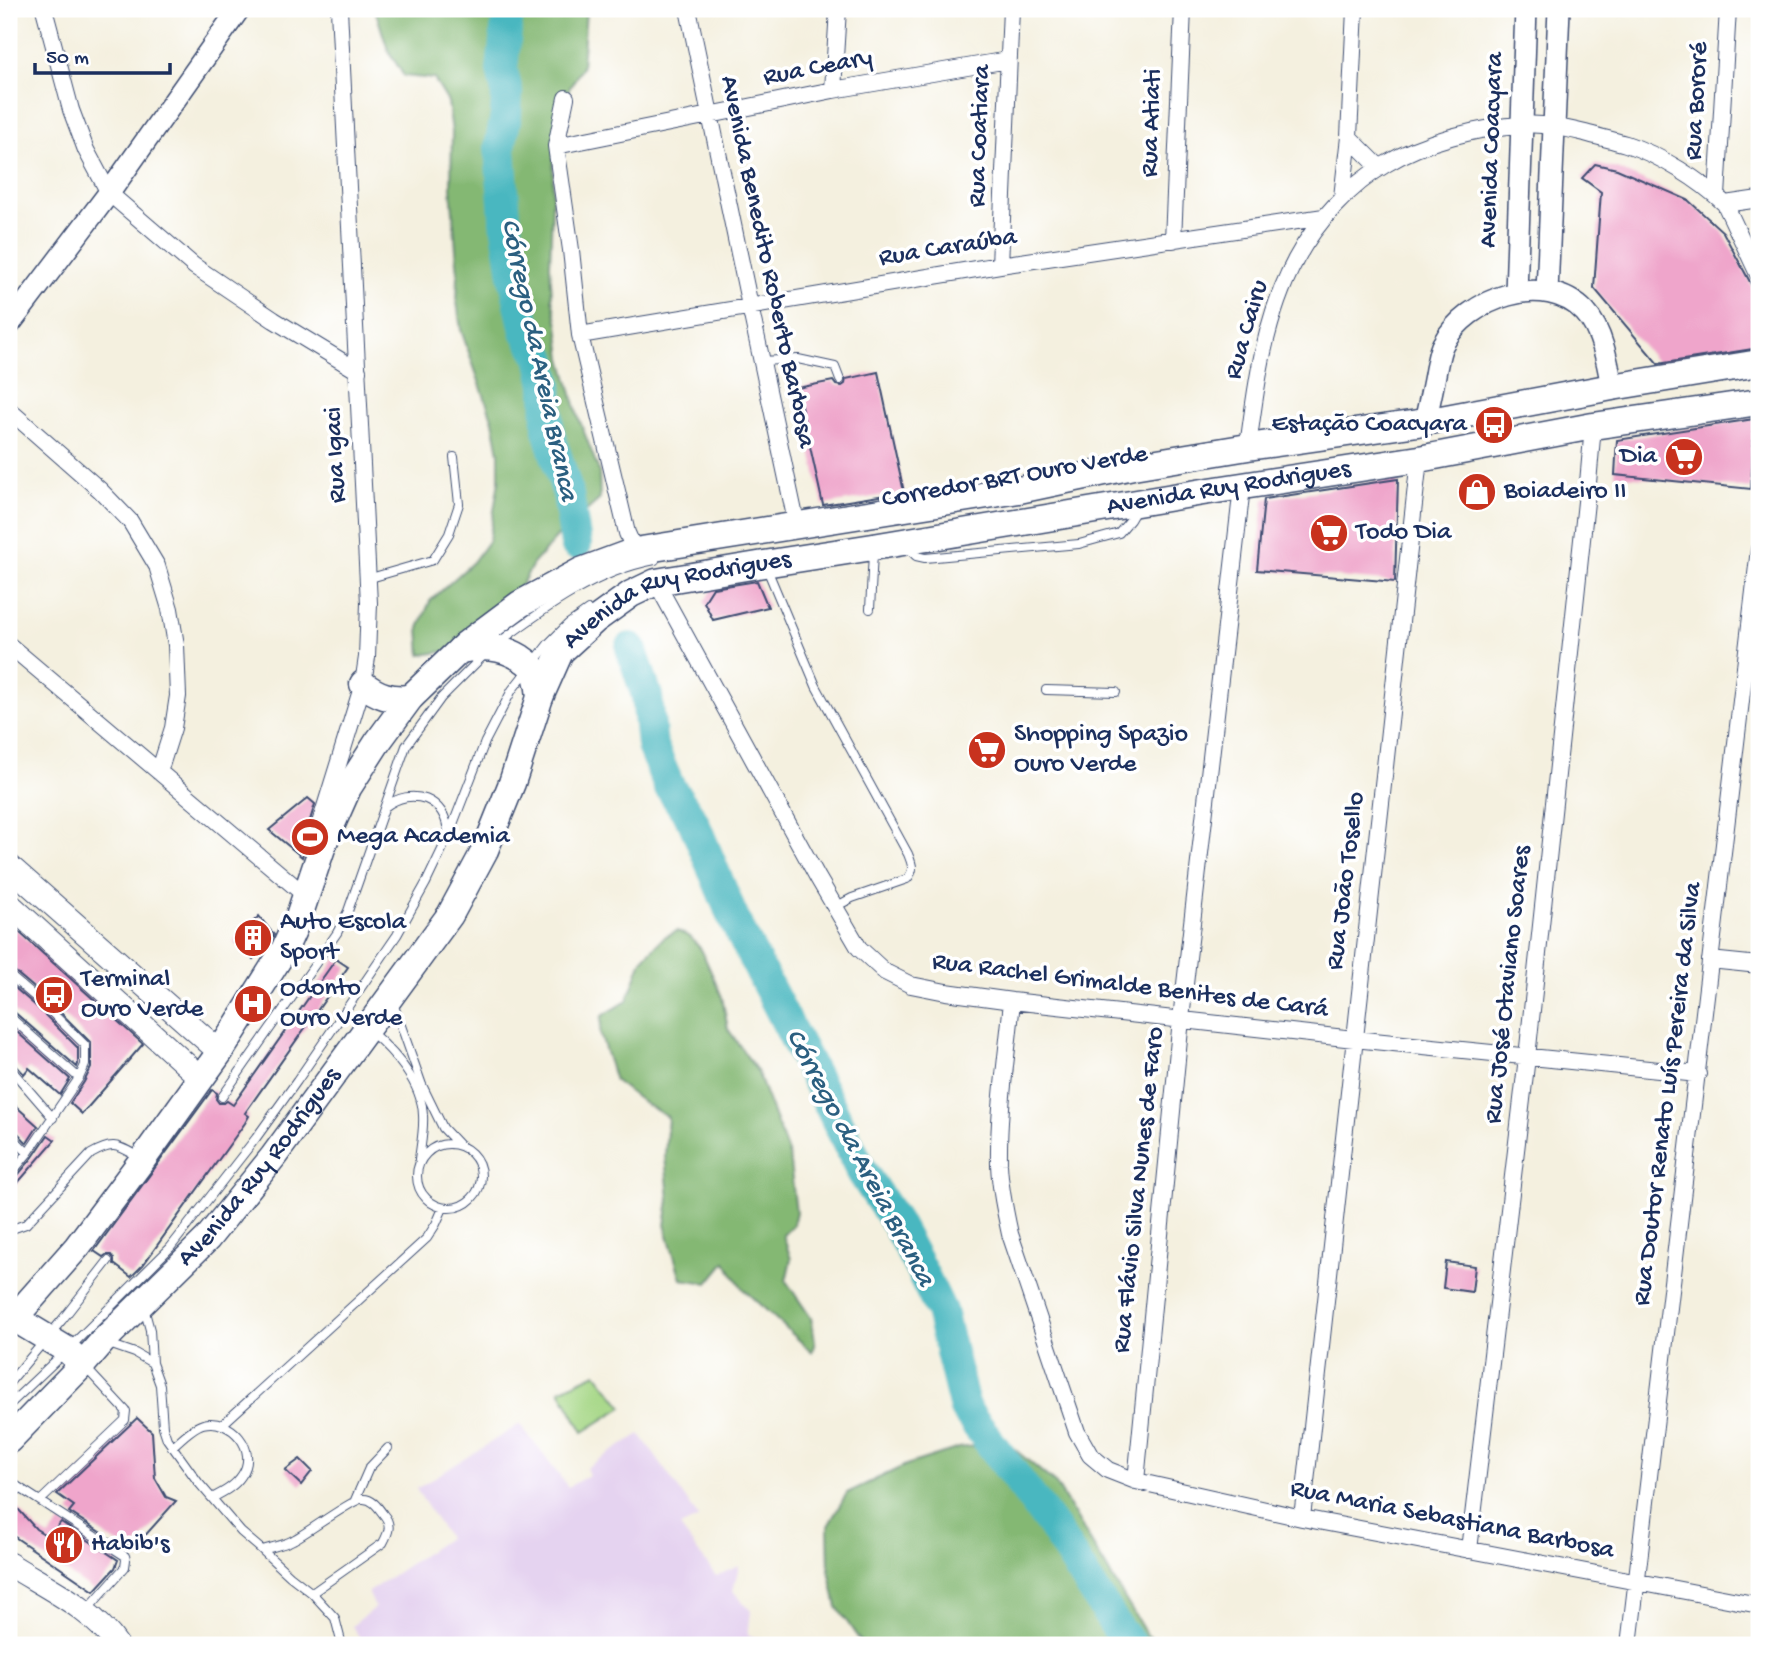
<svg xmlns="http://www.w3.org/2000/svg" width="1768" height="1654" viewBox="0 0 1768 1654" font-family="'Gochi Hand',sans-serif">
  <style>
    .built { fill: #e5d3f0 }
    .green { fill: #a6d786; stroke: #608372; stroke-width: 2 }
    .forest { fill: #84b873; stroke: #507468; stroke-width: 2 }
    .lines { fill: none; stroke-linecap: round; stroke-linejoin: round }
    .river { stroke: #48b7c0; stroke-width: 32 }
    .building { fill: #efa5cb }
    .service-casing { stroke: #3c4c71; stroke-width: 10 }
    .minor-casing { stroke: #3c4c71; stroke-width: 18 }
    .tertiary-casing { stroke: #3c4c71; stroke-width: 24 }
    .secondary-casing { stroke: #3c4c71; stroke-width: 25 }
    .primary-casing { stroke: #3c4c71; stroke-width: 29 }
    .service { stroke: #fff; stroke-width: 8 }
    .minor { stroke: #fff; stroke-width: 16 }
    .tertiary { stroke: #fff; stroke-width: 21 }
    .secondary { stroke: #fff; stroke-width: 23 }
    .primary { stroke: #fff; stroke-width: 26 }
    .labels { text-anchor: middle; dominant-baseline: central; stroke-width: 7; stroke-linejoin: round; paint-order: stroke }
    .street-label { font-size: 26px; fill: #1b2f5e; stroke: #fff }
    .poi-label { font-size: 26px; fill: #1b2f5e; stroke: #fff; text-anchor: start }
    .water-label { font-size: 28px; font-style: italic; fill: #2b5f80; stroke: #fff }
  </style>
  <rect width="100%" height="100%" fill="#fff"/>
  <filter id="ink" filterUnits="userSpaceOnUse"><feTurbulence type="fractalNoise" baseFrequency=".0143" numOctaves="2"/><feDisplacementMap in="SourceGraphic" scale="14" xChannelSelector="R" yChannelSelector="G"/><feConvolveMatrix kernelMatrix="1 2 1 2 8 2 1 2 1" color-interpolation-filters="sRGB"/></filter>
  <filter id="wash" filterUnits="userSpaceOnUse"><feTurbulence type="fractalNoise" baseFrequency=".00686" numOctaves="4" result="noise"/><feDisplacementMap in="SourceGraphic" scale="28" xChannelSelector="R" yChannelSelector="G"/><feGaussianBlur stdDeviation="1.57" result="paint"/><feColorMatrix in="noise" values="0 0 0 0 0 0 0 0 0 0 0 0 0 0 0 0 0 1.4 0 .05"/><feComposite in="paint" operator="in"/></filter>
  <g filter="url(#wash)">
    <rect width="100%" height="100%" fill="#f4f0df"/>
    <path class="built" d="M520,1424L568,1487L589,1475L586,1468L640,1434L699,1518L680,1527L716,1576L739,1566L733,1591L751,1611L748,1636L798,1645H364L352,1626L375,1607L368,1592L448,1538L416,1489Z"/>
    <path class="green" d="M596,1373L623,1407L583,1432L560,1390Z"/>
    <path class="forest" d="M375,9L586,10L582,67L568,91L554,148L550,265L552,298L558,325L562,358L578,416L599,471L600,499L557,537L533,564L517,593L448,651L421,655L419,628L430,601L473,562L489,540L499,481V453L493,421L461,330L457,302L458,275L451,187L452,132L448,102L434,79L404,76L388,50Z
      M677,931L689,936L701,949L722,997L728,1029L757,1071L789,1155L796,1212L793,1225L783,1235L791,1259L786,1281L811,1318L815,1341L812,1352L743,1289L725,1262L708,1283L681,1279L665,1225L669,1200L665,1156L668,1117L645,1104L615,1081L600,1033L602,1016L627,1001L642,960L664,937Z
      M1006,1442L1056,1484L1146,1634L1161,1645H863L837,1607L829,1570L828,1526L847,1493L906,1465L959,1448Z"/>
    <g class="lines">
      <path class="river" d="M506,9L507,21L502,70L507,92L506,115L500,147L505,217L515,281L526,331L541,357L547,385L548,430L568,494L576,544
        M631,648L647,696L652,746L669,786L693,821L735,922L829,1104L862,1172L896,1223L922,1272L941,1311L965,1409L1051,1524L1119,1631L1131,1645"/>
    </g>
    <g id="blocks">
      <path class="building" d="M1595,164L1617,169L1688,200L1723,232L1750,282L1759,303V348L1658,364L1594,288L1601,192L1582,178Z
        M878,372L904,492L823,505L797,388L833,381L836,385L842,386L845,384L846,379Z
        M1754,419L1751,489L1615,475L1617,440Z
        M1398,479L1395,582L1257,570L1264,499Z
        M757,581L768,607L713,620L704,602L713,588Z
        M308,798L315,804L307,830L308,838L302,857L269,830Z
        M259,916L274,935L253,959L233,942Z
        M9,923L143,1044L82,1114L70,1103L84,1082L91,1068V1043L45,997L13,970L9,969Z
        M336,959L348,967L245,1113L249,1116L245,1123L143,1265L131,1277L114,1264V1259L111,1255H106L103,1257L94,1251L212,1090L217,1093L216,1099L219,1103H224L227,1101L233,1105Z
        M9,983L37,1007L78,1048V1064L77,1067L13,1011L9,1010Z
        M9,1025L70,1079L60,1095L29,1068L24,1074L14,1063L9,1061Z
        M9,1100L38,1126L27,1143L14,1129L9,1128Z
        M48,1135L55,1140L9,1193V1182L14,1180L33,1157Z
        M1446,1262L1475,1266L1472,1292L1443,1288Z
        M137,1418L152,1432L155,1478L166,1497L176,1501L133,1549L125,1543L123,1547L69,1512L74,1506L57,1494Z
        M300,1459L312,1471L301,1485L285,1470Z
        M9,1499L36,1529L49,1537L61,1522L118,1560L115,1568L94,1591L9,1533Z"/>
    </g>
  </g>
  <g filter="url(#ink)">
    <use href="#blocks" fill-opacity="0" stroke="#3c4c71" stroke-width="2"/>
    <g class="lines">
      <g class="service-casing">
        <path id="service" d="M762,361L798,359L835,367L840,380
          M906,546L916,556L925,558L1079,544L1119,533L1130,520L1137,508
          M767,569L816,686L908,854C912,864 915,870 907,879L852,898L835,907
          M367,579L433,560L449,534L459,504L454,457
          M870,609L873,553
          M498,643C545,608 596,571 655,560
          M1046,690L1116,692
          M385,807C411,786 447,798 448,834
          M9,975L41,1002L85,1045V1065L79,1078
          M393,1003L422,1085L443,1128L459,1145
          M9,1016L79,1078L28,1153L9,1176
          M371,1032C394,1052 422,1083 423,1115C424,1130 421,1144 419,1159
          M9,1067L53,1118
          M222,1097L337,933L348,911L406,746L441,698L485,654
          M9,1134L28,1153
          M417 1176a32 32 0 1 1 64 0a32 32 0 1 1-64 0Z
          M9,1230L26,1224L91,1154C115,1140 118,1146 141,1158
          M144,1308L150,1330L152,1363L160,1385L163,1427L167,1439L198,1482L241,1532L262,1550C272,1547 284,1545 293,1540C307,1533 353,1499 362,1499C372,1498 378,1507 383,1514C392,1524 389,1532 383,1543L312,1593L290,1576L262,1550
          M106,1343L135,1353L152,1363
          M9,1383L62,1320L108,1261
          M9,1405L67,1350L170,1248L256,1138L297,1081L397,935L426,883L448,837L485,742L512,690L549,643L568,624L588,610
          M223,1424L427,1238L436,1224L443,1208
          M172,1447C180,1440 192,1427 203,1424C231,1417 259,1450 242,1475C235,1486 224,1492 212,1498
          M9,1481L125,1556L126,1560L125,1567L86,1611
          M355,1500L369,1468L388,1448
          M40,1501L125,1420L126,1411L85,1367
          M312,1593L335,1618L342,1645"/>
      </g>
      <g class="minor-casing">
        <path id="minor" d="M44,9L71,110L86,150L109,193L194,266L274,320L358,371
          M688,9L750,306L797,526
          M833,90L838,9
          M566,98L556,146L571,250L580,335L627,533L635,551
          M1349,137L1380,168
          M556,146L833,90L1008,60
          M1717,196L1728,9
          M1342,197L1349,137L1355,9
          M1725,204L1759,199
          M1173,240L1183,9
          M1000,265L1011,9
          M580,335L1000,265L1324,217
          M9,410L100,490L130,521L157,566L170,609L176,645L178,696L173,728L159,772
          M1248,447C1256,384 1265,316 1296,259C1316,222 1350,185 1386,164C1424,141 1479,127 1523,125C1544,123 1564,128 1585,133C1599,137 1613,140 1626,144C1660,155 1700,180 1725,204L1759,276
          M656,582L818,878L859,948L885,972L911,985L946,992L1012,1001L1354,1039L1698,1074
          M9,645L306,896
          M317,833L363,684L367,657L369,603L339,9
          M1710,960L1759,965
          M1012,1001C1007,1055 998,1110 999,1164C1000,1188 1005,1211 1010,1234L1077,1432L1090,1455L1108,1470L1136,1481L1302,1518L1759,1605
          M1136,1481L1181,1019L1242,487
          M1302,1518L1419,459
          M1469,1550L1527,1057L1588,483L1593,426
          M1629,1645L1759,549"/>
      </g>
      <g class="tertiary-casing">
        <path id="tertiary" d="M1547,292L1559,9
          M1516,293L1526,9
          M9,325L109,193L239,9
          M1425,422C1429,404 1433,387 1436,369C1438,361 1439,351 1443,344C1467,298 1545,270 1585,312C1602,330 1608,364 1612,387"/>
      </g>
      <g class="secondary-casing">
        <path id="secondary" d="M9,866L220,1052
          M9,904L202,1079
          M9,1564C47,1588 91,1607 117,1645"/>
      </g>
      <g class="primary-casing">
        <g id="primary">
          <path d="M460,650C482,645 501,646 521,658C524,660 527,662 530,665C538,673 539,686 540,697"/>
          <path d="M363,684C378,696 391,700 410,698"/>
          <path d="M14,1318L67,1350L83,1364"/>
          <path d="M9,1324L77,1247L143,1159L220,1052L284,950L298,919L324,842L348,788L377,743L410,698L465,645L520,604L581,571L635,551L1019,490L1133,466L1248,447L1425,422L1612,387L1759,363"/>
          <path id="s1" d="M9,1440L83,1364L102,1342L207,1239L273,1157L450,915L485,850L512,783L540,697L560,652L595,620L631,594L656,582L764,564L873,547L1203,492L1419,459L1593,426L1759,402"/>
        </g>
      </g>
      <use href="#service" class="service"/>
      <use href="#minor" class="minor"/>
      <use href="#tertiary" class="tertiary"/>
      <use href="#secondary" class="secondary"/>
      <use href="#primary" class="primary"/>
    </g>
  </g>
  <defs>
    <g id="bus-disc" transform="scale(2.0125)"><circle r="9.5" fill="#c8321e" stroke="#fff"/><path d="M-5-6H5V4H4V6H2V4H-2V6H-4V4H-5ZM-3.5-4V0h7V-4ZM-3.5 1.2v1.5H-2V1.2ZM2 1.2v1.5H3.5V1.2Z" fill="#fff"/></g>
    <g id="supermarket-disc" transform="scale(2.0125)"><circle r="9.5" fill="#c8321e" stroke="#fff"/><path d="M-6-5.5h2.5l.6 2H6L4.5 2H-2.5L-4.4-4H-6ZM-1.5 3.2a1.3 1.3 0 1 0 .1 0ZM3 3.2a1.3 1.3 0 1 0 .1 0Z" fill="#fff"/></g>
    <g id="shop-disc" transform="scale(2.0125)"><circle r="9.5" fill="#c8321e" stroke="#fff"/><path d="M-5-2.5h2.3a2.7 3.5 0 0 1 5.4 0H5L5.5 6h-11ZM-1.5-2.5h3a1.5 2.3 0 0 0-3 0Z" fill="#fff"/></g>
    <g id="stadium-disc" transform="scale(2.0125)"><circle r="9.5" fill="#c8321e" stroke="#fff"/><path d="M0-5a6.5 5 0 1 0 0 10a6.5 5 0 1 0 0-10ZM-3.5-1.8h7v3.6h-7Z" fill="#fff"/></g>
    <g id="building-disc" transform="scale(2.0125)"><circle r="9.5" fill="#c8321e" stroke="#fff"/><path d="M-4-6H4V6H1V3H-1V6H-4ZM-2.5-4.3h1.7v1.8h-1.7ZM.8-4.3h1.7v1.8H.8ZM-2.5-1h1.7V.8h-1.7ZM.8-1h1.7V.8H.8Z" fill="#fff"/></g>
    <g id="hospital-disc" transform="scale(2.0125)"><circle r="9.5" fill="#c8321e" stroke="#fff"/><path d="M-5-5h3v3.5h4V-5h3V5h-3V1.5h-4V5h-3Z" fill="#fff"/></g>
    <g id="restaurant-disc" transform="scale(2.0125)"><circle r="9.5" fill="#c8321e" stroke="#fff"/><path d="M-5-6h1v4h1v-4h1v4h1v-4h1v5L-1.5 .5V6h-2V.5L-5-1ZM5-6V6H3V1.5H1.5Q1.5-4 5-6Z" fill="#fff"/></g>
  </defs>
  <g fill-rule="evenodd">
    <use href="#bus-disc" x="1494" y="425"/>
    <use href="#supermarket-disc" x="1684" y="457"/>
    <use href="#shop-disc" x="1477" y="492"/>
    <use href="#supermarket-disc" x="1329" y="533"/>
    <use href="#supermarket-disc" x="987" y="750"/>
    <use href="#stadium-disc" x="310" y="837"/>
    <use href="#building-disc" x="253" y="938"/>
    <use href="#bus-disc" x="54" y="995"/>
    <use href="#hospital-disc" x="253" y="1004"/>
    <use href="#restaurant-disc" x="64" y="1545"/>
  </g>
  <g class="labels">
    <g class="street-label">
      <text transform="translate(818 69) rotate(-11)">Rua Ceary</text>
      <text transform="translate(1698 101) rotate(-87)">Rua Bororé</text>
      <text transform="translate(1153 123) rotate(-88)">Rua Atiati</text>
      <text transform="translate(981 136) rotate(-88)">Rua Coatiara</text>
      <text transform="translate(1493 150) rotate(-88)">Avenida Coacyara</text>
      <text transform="translate(948 249) rotate(-9)">Rua Caraúba</text>
      <text transform="translate(766 262) rotate(78)">Avenida Benedito Roberto Barbosa</text>
      <text transform="translate(1248 330) rotate(-74)">Rua Cairu</text>
      <text transform="translate(337 455) rotate(-93)">Rua Igaci</text>
      <text transform="translate(1015 478) rotate(-10)">Corredor BRT Ouro Verde</text>
      <text stroke="none"><textPath href="#s1" startOffset="1673">Avenida Ruy Rodrigues</textPath></text>
      <text stroke="none"><textPath href="#s1" startOffset="1106">Avenida Ruy Rodrigues</textPath></text>
      <text transform="translate(1347 881) rotate(-83)">Rua João Tosello</text>
      <text transform="translate(1509 985) rotate(-84)">Rua José Otaviano Soares</text>
      <text transform="translate(1130 987) rotate(7)">Rua Rachel Grimalde Benites de Cará</text>
      <text transform="translate(1669 1094) rotate(-83)">Rua Doutor Renato Luís Pereira da Silva</text>
      <text stroke="none"><textPath href="#s1" startOffset="371">Avenida Ruy Rodrigues</textPath></text>
      <text transform="translate(1140 1190) rotate(-84)">Rua Flávio Silva Nunes de Faro</text>
      <text transform="translate(1452 1521) rotate(11)">Rua Maria Sebastiana Barbosa</text>
    </g>
    <g class="poi-label">
      <text x="1467" y="425" text-anchor="end">Estação Coacyara</text>
      <text x="1657" y="457" text-anchor="end">Dia</text>
      <text x="1504" y="492">Boiadeiro II</text>
      <text x="1356" y="533">Todo Dia</text>
      <text x="1014" y="735">Shopping Spazio<tspan x="1014" dy="30">Ouro Verde</tspan></text>
      <text x="337" y="837">Mega Academia</text>
      <text x="280" y="923">Auto Escola<tspan x="280" dy="30">Sport</tspan></text>
      <text x="81" y="980">Terminal<tspan x="81" dy="30">Ouro Verde</tspan></text>
      <text x="280" y="989">Odonto<tspan x="280" dy="30">Ouro Verde</tspan></text>
      <text x="91" y="1545">Habib's</text>
    </g>
    <g class="water-label">
      <text transform="translate(538 360) rotate(78)">Córrego da Areia Branca</text>
      <text transform="translate(859 1158) rotate(62)">Córrego da Areia Branca</text>
    </g>
  </g>
  <rect width="1768" height="1654" fill="none" stroke="#fff" stroke-width="35"/>
  <path d="M35 63v10h135v-10" fill="none" stroke="#1b2f5e" stroke-width="3.5"/>
  <text x="46" y="63" font-size="21" fill="#1b2f5e" stroke="#ffffff" stroke-width="5" paint-order="stroke">50 m</text>
</svg>
